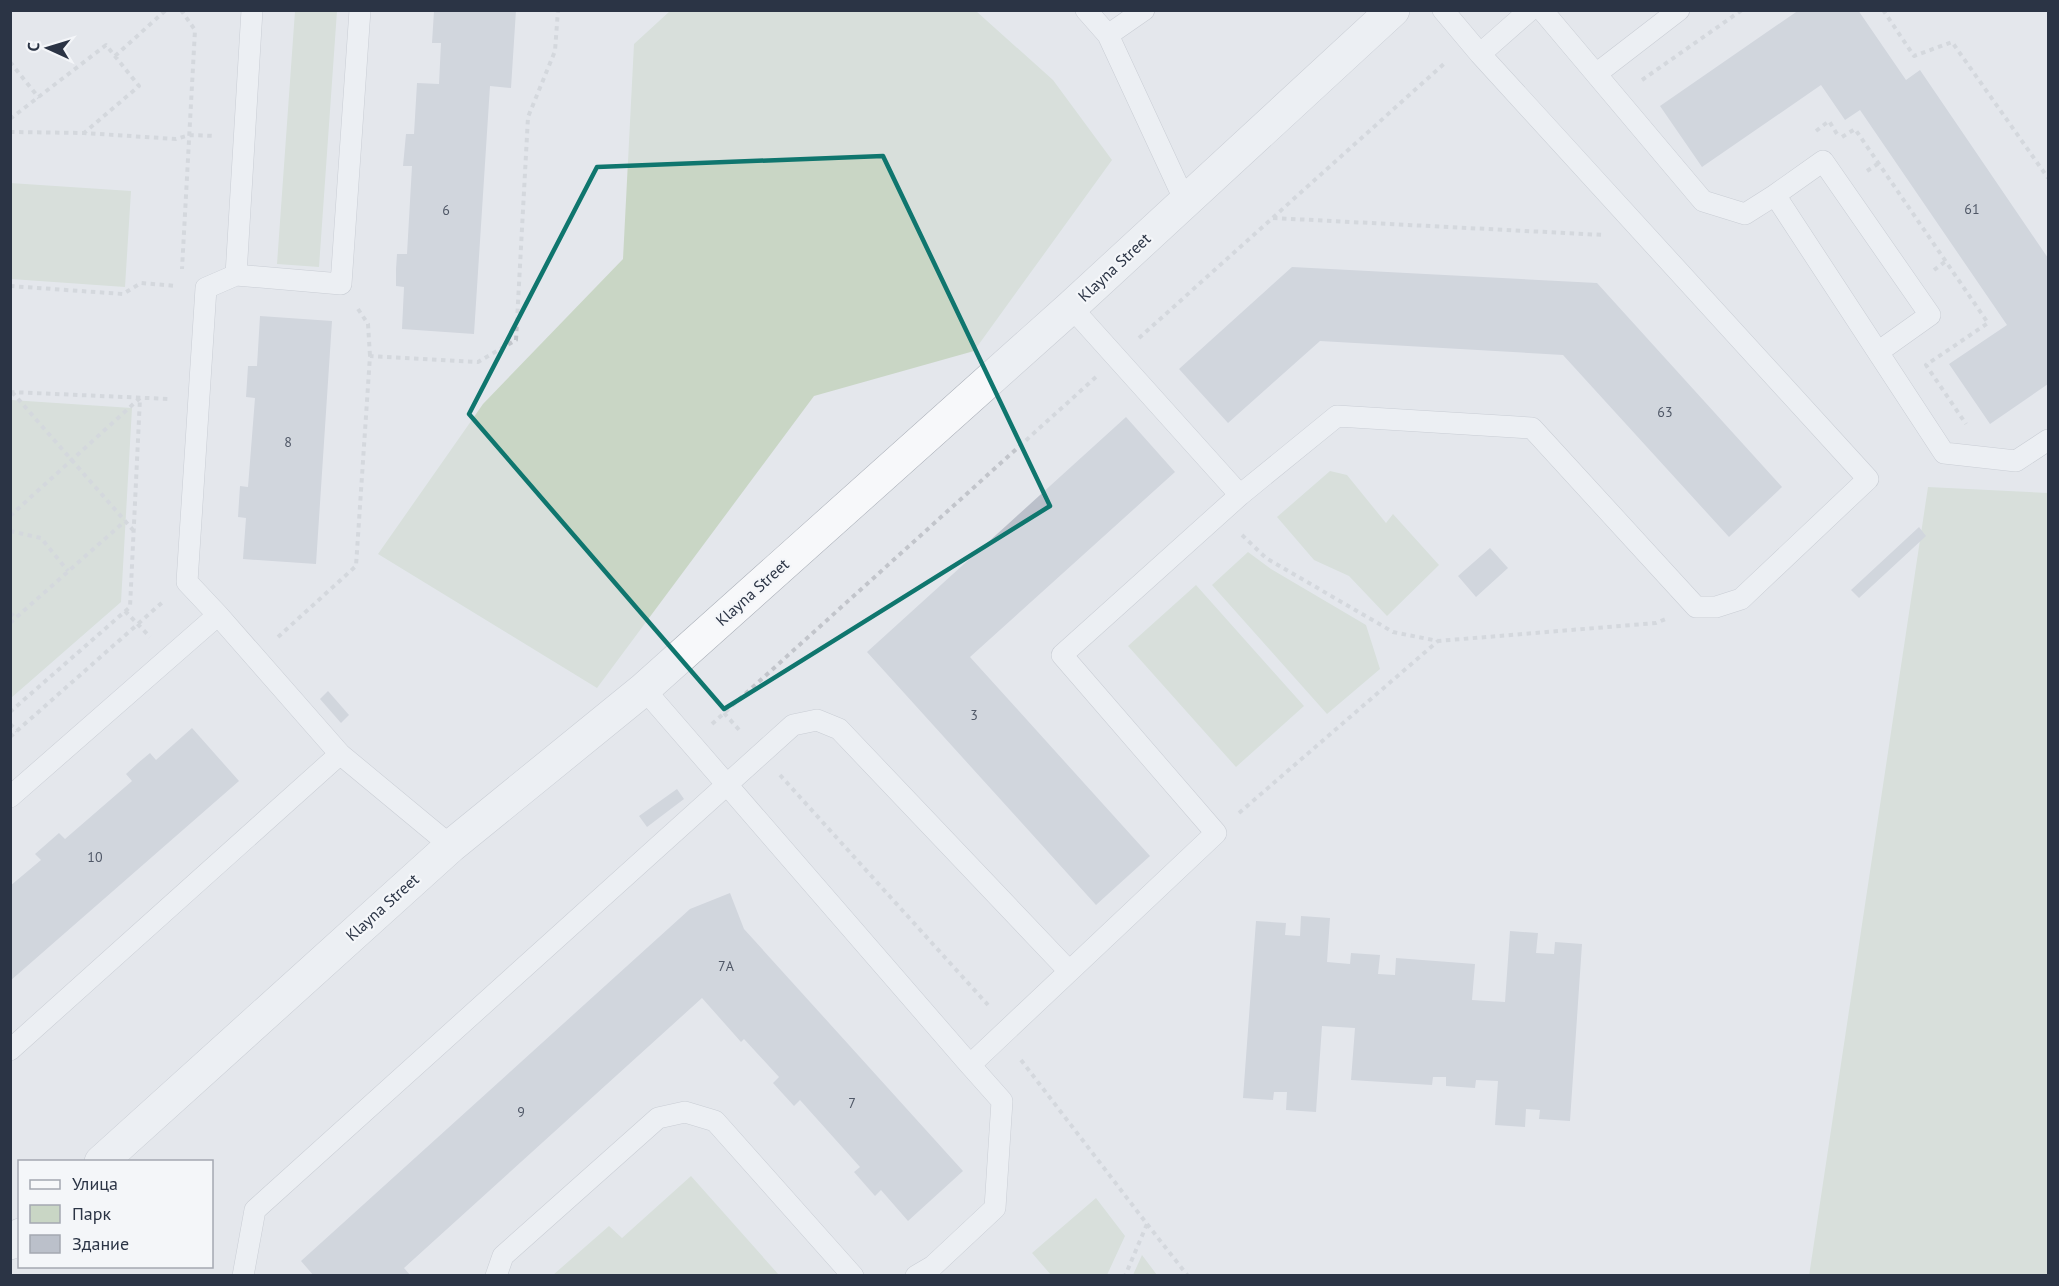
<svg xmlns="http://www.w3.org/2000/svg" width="2059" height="1286" viewBox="0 0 2059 1286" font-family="'PT Sans',sans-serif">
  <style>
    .green { fill: #c9d6c5 }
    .building { fill: #bbc0ca }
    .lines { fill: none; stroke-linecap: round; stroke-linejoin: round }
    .lane-casing { stroke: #a9aeb7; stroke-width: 22 }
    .street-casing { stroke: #a9aeb7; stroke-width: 34 }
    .path { stroke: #c2c5cb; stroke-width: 4; stroke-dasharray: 4.5 4.5; stroke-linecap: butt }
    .lane { stroke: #f7f8fa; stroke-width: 21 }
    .street { stroke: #f7f8fa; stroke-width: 33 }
    .marked { fill: none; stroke: #0f766e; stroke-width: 4.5; stroke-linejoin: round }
    .labels { text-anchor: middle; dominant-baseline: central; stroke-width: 4.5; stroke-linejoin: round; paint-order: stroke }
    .number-label { font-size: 14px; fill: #4f5766 }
    .street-label { font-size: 16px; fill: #2b3445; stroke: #f4f6f9 }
  </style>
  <rect width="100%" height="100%" fill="#e4e7ec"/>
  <path class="green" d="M295,11H337L319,267L277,264Z
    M670,11H976L1053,80L1112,160L974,351L814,396L597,688L378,554L483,404L623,259L634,44Z
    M10,183L131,191L125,287L11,279Z
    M11,400L132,408L121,602L11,698Z
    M1330,471L1347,475L1386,523L1393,514L1439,565L1387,616L1349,576L1314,560L1277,517Z
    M1928,487L2048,493V1275L1809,1276Z
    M1248,552L1271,569L1366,625L1380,669L1327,714L1212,585Z
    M1196,585L1304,706L1236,767L1128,646Z
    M691,1176L779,1275H553L609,1226L622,1238Z
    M1096,1198L1125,1236L1107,1275H1051L1032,1253Z
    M1142,1255L1157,1275H1133Z"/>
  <path class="building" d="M516,10L511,88L490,86L474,334L402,329L404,287L396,286V269L397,254H407L412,166H403L406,134H414L417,83L439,84L441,43H432L434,11Z
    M1799,10H1858L1906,80L1920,70L2048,258V384L1990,424L1949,364L2007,325L1860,110L1845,120L1821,85L1702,167L1660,106Z
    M1292,267L1597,283L1782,487L1729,537L1563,355L1320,341L1228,423L1179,369Z
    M260,316L332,321L316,564L243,559L246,518L238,517L240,486L248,487L255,398L246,397L247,382L248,366H257Z
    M1126,417L1175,472L970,657L1150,856L1096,905L867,652Z
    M1919,527L1926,536L1859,598L1851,590Z
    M1490,548L1508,568L1476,597L1458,576Z
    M328,691L349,715L341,723L320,699Z
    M192,728L239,781L10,981V886L41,860L35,854L59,833L65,839L132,781L126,774L138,763L150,753L156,760Z
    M677,789L684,799L647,827L639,816Z
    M730,893L744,929L963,1171L908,1221L881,1190L875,1196L854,1172L860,1167L800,1100L794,1106L773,1083L779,1077L744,1039L741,1042L702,998L404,1268L411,1276H314L301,1261L690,909Z
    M1301,916L1330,918L1327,962L1350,964L1351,953L1380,955L1378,974L1395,975L1396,958L1475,964L1472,1000L1505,1002L1510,931L1538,933L1536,953L1554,954L1555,942L1582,944L1570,1121L1539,1119L1540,1110L1526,1109L1525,1127L1495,1125L1498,1081L1476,1080L1475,1088L1446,1086V1077H1433L1432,1085L1351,1080L1355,1028L1322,1026L1316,1112L1286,1110L1287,1092H1274L1273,1100L1243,1098L1256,921L1286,923L1285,935L1300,936Z"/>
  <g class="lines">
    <g class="lane-casing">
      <path id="lane" d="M1086,10L1108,35L1144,10
        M1542,10L1703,201L1745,214L1775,195L1944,453L2016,461L2048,440
        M1108,35L1185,201
        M1480,54L1530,10
        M1596,74L1679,10
        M1775,195L1823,161L1930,315L1878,352
        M236,275L341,284L360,10
        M1071,307L1240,495
        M218,615L187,582L206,288L236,275L252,10
        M644,689L970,1065
        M10,797L218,615L340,754L451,846
        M10,1050L340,754
        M243,1276L255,1210L793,725L817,720L839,729L1069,971
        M496,1276L503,1256L658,1118L685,1112L715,1121L853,1276
        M916,1276L933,1266L995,1208L1002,1101L970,1065L1216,833L1062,655L1240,495L1337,416L1532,428L1696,607H1716L1741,599L1868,479L1480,54L1443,10"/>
    </g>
    <g class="street-casing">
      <path id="street" d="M101,1162L451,846L644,689L1071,307L1393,10
        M10,1243L20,1235"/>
    </g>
    <path class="path" d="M181,10L195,30L182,269
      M1883,10L1914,56L1952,42L2048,178
      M115,56L166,10
      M10,62L39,98
      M1642,80L1742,10
      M10,119L106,45L139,86L84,133
      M1816,131L1829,121L1837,134
      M10,132L84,133L176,139L190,135L216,136
      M1842,137L1855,129L1988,323L1926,365L1966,424
      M1867,171L1879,163
      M1273,218L1604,235
      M1934,270L1946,261
      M10,286L123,294L141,283L177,286
      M358,309L368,324L370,356
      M1139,338L1446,62
      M10,392L170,399
      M12,392L133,530
      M10,516L140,398L130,607L10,712
      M10,531L41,538L68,571
      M1242,535L1266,558L1393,632L1438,641L1656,623L1668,618
      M125,611L150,637
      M10,613L16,618
      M10,623L125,521
      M278,637L356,566L370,356L478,362L516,340L528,117L555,51L558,10
      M724,713L741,732
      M10,724L17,731
      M712,724L1096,377
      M10,737L165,600
      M780,775L988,1005
      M1239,813L1438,641
      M1021,1060L1147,1224L1125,1276
      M1147,1224L1188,1276"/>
    <use href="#lane" class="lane"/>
    <use href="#street" class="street"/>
  </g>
  <path d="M0 0H2059V1286H0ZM883,156L1050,506L724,709L469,414L597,167Z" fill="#e4e7ec" fill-opacity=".55" fill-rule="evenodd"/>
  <path class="marked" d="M883,156L1050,506L724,709L469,414L597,167Z"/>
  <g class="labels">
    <g class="number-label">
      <text x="1972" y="209">61</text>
      <text x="446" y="210">6</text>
      <text x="1665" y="412">63</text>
      <text x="288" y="442">8</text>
      <text x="974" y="715">3</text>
      <text x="95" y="857">10</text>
      <text x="726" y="966">7А</text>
      <text x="852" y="1103">7</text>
      <text x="521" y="1112">9</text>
    </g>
    <g class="street-label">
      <text transform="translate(1114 267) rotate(-43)">Klayna Street</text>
      <text transform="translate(752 592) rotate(-42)">Klayna Street</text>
      <text transform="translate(382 907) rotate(-42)">Klayna Street</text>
    </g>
  </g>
  <rect width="2059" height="1286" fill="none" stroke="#2b3445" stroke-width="24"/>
  <rect x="18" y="1160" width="195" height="108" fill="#f4f6f9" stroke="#a4a8b1" stroke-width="1.5"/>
  <rect x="30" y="1180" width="30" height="9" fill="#f7f8fa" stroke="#a4a8b1" stroke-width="1.5"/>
  <text x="72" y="1190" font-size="18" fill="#2b3445">Улица</text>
  <rect x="30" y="1205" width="30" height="18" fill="#c9d6c5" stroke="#a4a8b1" stroke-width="1.5"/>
  <text x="72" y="1220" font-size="18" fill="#2b3445">Парк</text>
  <rect x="30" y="1235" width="30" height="18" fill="#bbc0ca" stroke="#a4a8b1" stroke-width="1.5"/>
  <text x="72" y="1250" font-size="18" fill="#2b3445">Здание</text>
  <g transform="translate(48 48) rotate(274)" stroke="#f4f6f9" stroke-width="4.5" paint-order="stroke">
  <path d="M0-4.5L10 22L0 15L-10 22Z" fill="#2b3445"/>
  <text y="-9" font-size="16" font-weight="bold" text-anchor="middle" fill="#2b3445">С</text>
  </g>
</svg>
